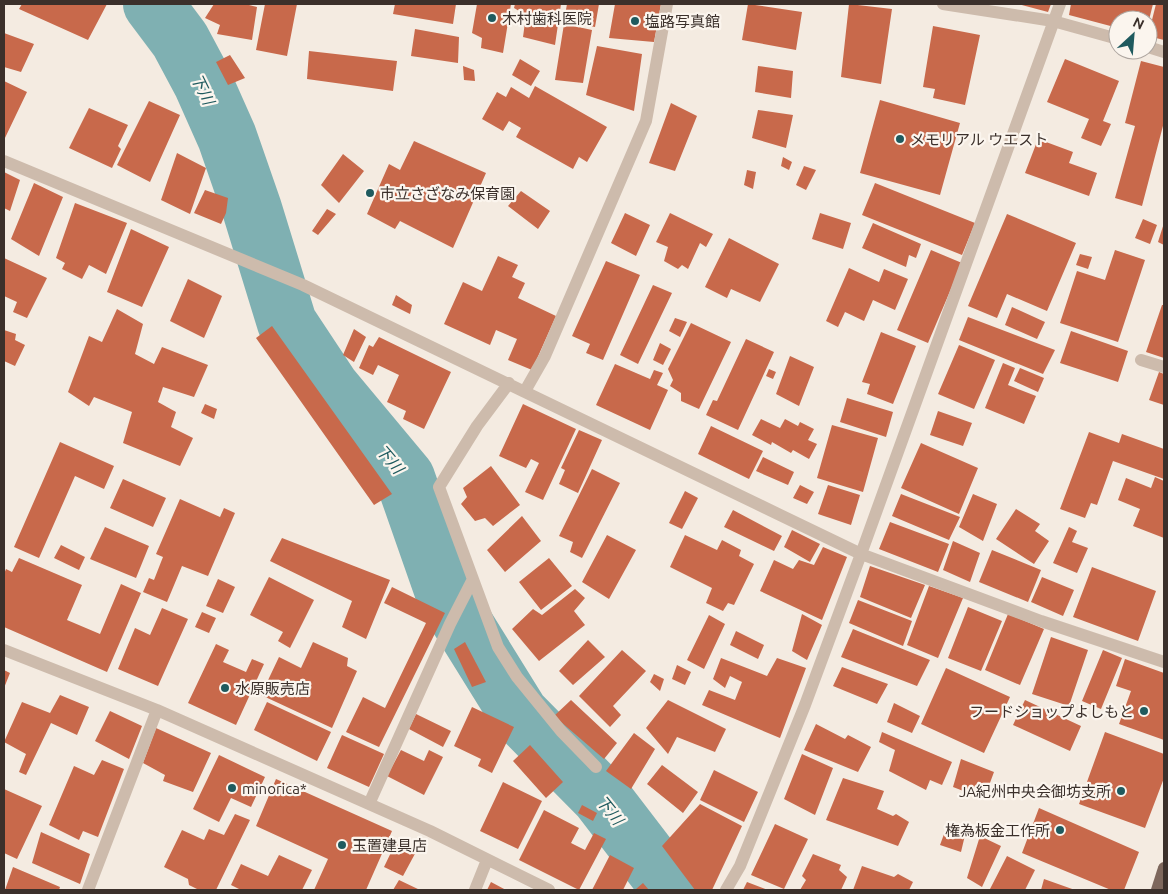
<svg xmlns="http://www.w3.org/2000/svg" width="1168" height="894" viewBox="0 0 1168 894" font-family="Ubuntu,'Noto Sans JP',sans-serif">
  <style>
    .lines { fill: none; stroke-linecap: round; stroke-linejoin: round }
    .river { stroke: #7fb0b2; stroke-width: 60 }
    .building { fill: #c8694b }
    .minor { stroke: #cdbbac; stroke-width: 12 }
    .major { stroke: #7d675c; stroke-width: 12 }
    .poi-dot { fill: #1f5a5e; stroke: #fbf5ee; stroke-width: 2 }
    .labels { text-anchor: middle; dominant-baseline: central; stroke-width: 4.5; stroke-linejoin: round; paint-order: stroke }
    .poi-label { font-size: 15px; fill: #3b302b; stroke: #fbf5ee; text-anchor: start }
    .water-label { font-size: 16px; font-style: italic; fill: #1f5a5e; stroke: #fbf5ee }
  </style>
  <rect width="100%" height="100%" fill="#f4ebe1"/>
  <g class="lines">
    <path class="river" d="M153,4L180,40L203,83L227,137L252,209L287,323L330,388L405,478L447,598L519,714L601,797L660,874L667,890"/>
  </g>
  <path class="building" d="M22,4H107L88,40L19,9Z
    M214,4H245L257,7L252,40L217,34L220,25L205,18Z
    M265,4H297L287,56L256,50Z
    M395,4H456L453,24L393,14Z
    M477,4H511L503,53L481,48L482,38L472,33Z
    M515,4H561L555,45L523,37L526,15L514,8Z
    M567,4H599L595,27L564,21Z
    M615,4H661L654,42L609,38Z
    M748,4L802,12L796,50L742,40Z
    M849,4L892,9L881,84L841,77Z
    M1018,4H1051L1048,12Z
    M1071,4H1153L1149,20H1118V28L1069,15Z
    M1156,4H1164V40L1148,36Z
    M564,24L592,30L583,83L555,80Z
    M933,26L980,35L965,105L933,98L935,89L923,87Z
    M415,29L459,37L458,63L411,56Z
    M4,33L34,44L21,72L4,67Z
    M597,46L642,54L634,111L586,95Z
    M309,51L397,61L393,91L307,79Z
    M230,55L245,78L228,85L216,62Z
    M520,59L540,71L531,86L512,75Z
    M1065,59L1119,81L1103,121L1111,124L1101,146L1081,138L1089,119L1047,102Z
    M1141,61L1164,67V122L1142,206L1115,198L1135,126L1125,123Z
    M463,66L474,70L475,81L464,80Z
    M758,66L793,71L791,98L755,92Z
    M4,81L27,92L4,140Z
    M535,86L607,127L587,162L579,157L573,169L516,137L521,128L509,121L503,131L482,119L497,92L506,97L511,87L529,98Z
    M880,100L960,123L940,195L860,173Z
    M149,101L180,115L150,182L117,165Z
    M671,103L697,116L675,171L649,163Z
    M89,108L128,125L118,146L121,149L112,168L69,148Z
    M758,110L793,115L786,148L752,138Z
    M1038,139L1073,152L1069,163L1097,173L1089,196L1025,173Z
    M414,141L486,173L453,248L400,221L395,229L367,214L389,164L400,170Z
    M177,153L206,168L190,214L161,200Z
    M343,154L364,171L339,203L321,185Z
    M783,157L792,162L789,170L781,166Z
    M804,166L816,170L806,190L796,185Z
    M747,170L756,172L753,189L744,185Z
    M4,172L20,180L10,211L4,208Z
    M34,183L63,197L39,256L11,239Z
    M875,183L975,223L962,255L862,215Z
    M205,190L228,198L226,213L221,224L194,213Z
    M521,191L550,211L538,229L508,206Z
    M75,203L127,223L106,274L89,265L82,279L62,269L65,263L56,258Z
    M327,209L336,214L318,235L312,231Z
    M625,213L650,225L636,256L611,243Z
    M670,213L713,234L706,247L700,243L688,269L682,265L678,269L664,261L668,247L656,242Z
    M820,213L851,223L843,249L812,239Z
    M1007,214L1076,243L1047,311L1007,294L997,318L968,306Z
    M1143,219L1157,225L1150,244L1135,238Z
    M873,223L921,244L916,258L909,255L906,267L862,248Z
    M1164,223V245L1158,242Z
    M131,229L169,247L142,307L107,292Z
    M729,238L779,264L760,302L731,289L727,298L705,287Z
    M931,250L962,263L928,343L897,330Z
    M1115,250L1145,260L1118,342L1060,323L1077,271L1105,280Z
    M1080,254L1092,257L1088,269L1076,265Z
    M498,256L518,265L512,277L525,283L518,298L556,316L532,370L508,360L517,339L496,330L490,345L444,324L463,282L482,291Z
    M4,258L47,278L27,318L13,312L17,302L4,296Z
    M606,261L640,275L603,360L586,353L590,344L572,336Z
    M849,268L879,282L884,269L908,279L895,310L873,300L864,321L845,312L838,327L826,321Z
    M188,279L222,296L204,338L170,321Z
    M653,285L672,293L638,364L620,355Z
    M396,295L412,305L410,314L392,305Z
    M1162,305H1164V358L1146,352Z
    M1012,307L1045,322L1037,339L1005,325Z
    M117,309L143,324L135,354L154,364L162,347L208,365L194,397L163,387L158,402L176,412L171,427L193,438L180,466L123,443L132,412L94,397L89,406L68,392L89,336L102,342Z
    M968,317L1055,350L1043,374L959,340Z
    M675,318L687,322L680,337L669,331Z
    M691,323L731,342L699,409L681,401V393L670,386L673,380L668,369Z
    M272,326L392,494L374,505L256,338Z
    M354,329L366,337L354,362L343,355Z
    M4,330L16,334L15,340L25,345L15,366L4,361Z
    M1071,331L1128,351L1118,382L1060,363Z
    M881,332L916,346L893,404L867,394L870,384L862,382Z
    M379,337L451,372L424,429L403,419L406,411L387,402L399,375L378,365L373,375L359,368L369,345L373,347Z
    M746,339L774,352L738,430L706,415L713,400L717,401Z
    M660,343L671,349L663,365L653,360Z
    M959,345L995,360L974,409L938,394Z
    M790,356L814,367L799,406L776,394Z
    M1003,363L1015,368L1008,385L1036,396L1024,424L985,408Z
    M615,364L650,379L654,370L663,373L657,385L668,390L650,430L596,405Z
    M1020,368L1044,378L1038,392L1014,381Z
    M769,369L776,372L773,379L766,376Z
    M1159,372L1164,374V405L1149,400Z
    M847,398L893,412L886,437L840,422Z
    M205,404L217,409L214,419L201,413Z
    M523,404L576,429L543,500L525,492L539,463L531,459L526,468L499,456Z
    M938,411L972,423L963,446L930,435Z
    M761,419L780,428L785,419L798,426L800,422L814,429L808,440L817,444L809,459L793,450L791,453L772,442L771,445L752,435Z
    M832,425L878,438L863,492L817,478Z
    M711,426L763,451L749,479L698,454Z
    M579,430L602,440L578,493L559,484L565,470L561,468Z
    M1089,432L1119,443L1122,434L1164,449V479L1113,461L1097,505L1091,503L1085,518L1060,509Z
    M60,442L114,466L104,489L75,476L39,558L14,547Z
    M921,443L978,468L959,514L901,488Z
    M763,457L794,472L788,485L756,471Z
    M491,466L520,505L493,526L485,518L475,521L461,504L467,497L463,488Z
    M592,469L620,483L582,558L570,552L573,542L559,536Z
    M1155,477L1164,481V538L1133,526L1140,509L1118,500L1126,478L1151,488Z
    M123,479L166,498L153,527L110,508Z
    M800,485L814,492L807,504L793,498Z
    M828,485L860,495L851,525L818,514Z
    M685,491L698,498L682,529L669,523Z
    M901,494L960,517L949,540L892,516Z
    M973,494L997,504L983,541L959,527Z
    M180,499L220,517L224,508L235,513L208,576L182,566L167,602L143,592L149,578L154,580L161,562L163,557L156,554Z
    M1016,509L1040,524L1035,531L1049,541L1034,564L996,539Z
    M733,510L782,536L774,551L724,527Z
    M522,516L541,541L505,572L487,550Z
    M890,522L949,544L938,572L879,549Z
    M105,527L149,546L136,578L90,559Z
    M1069,527L1077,531L1072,542L1088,548L1077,573L1053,563Z
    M792,530L820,544L810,562L784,547Z
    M607,535L636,550L609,599L582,582Z
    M685,535L717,550L722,540L741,550L739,556L754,564L734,605L728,603L723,611L706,603L712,588L670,567Z
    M282,538L390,580L366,639L342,627L352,601L270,561Z
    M953,541L980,553L970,582L943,570Z
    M61,545L85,557L79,570L54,558Z
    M823,547L847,557L822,620L760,591L774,560L793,569L799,560L814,565Z
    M992,550L1041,570L1028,602L979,582Z
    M19,558L82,585L67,620L100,634L121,584L141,593L107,672L4,627V574L6,569L12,572Z
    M549,558L572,586L541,610L519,582Z
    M870,566L925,585L911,618L860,597Z
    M1092,567L1156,591L1138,641L1073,617Z
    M269,577L314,600L290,648L278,641L283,632L250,615Z
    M1042,577L1074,590L1063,616L1031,602Z
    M218,579L235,587L223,613L206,606Z
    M929,586L963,598L938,658L907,645Z
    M392,587L445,613L379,747L346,732L363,697L385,708L426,623L384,603Z
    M575,589L585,598L574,611L585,625L539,661L512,629L533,609L542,615Z
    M858,600L912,621L903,646L849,623Z
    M968,607L1002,621L981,671L948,658Z
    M162,608L188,619L158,686L118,669L135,628L150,635Z
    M202,612L216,618L209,633L195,627Z
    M802,614L822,625L807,660L792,651Z
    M1008,614L1044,629L1020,685L985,670Z
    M709,615L725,624L704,669L687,660Z
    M853,629L930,660L917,686L841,657Z
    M736,631L764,645L758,659L730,645Z
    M1051,637L1088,650L1069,706L1032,694Z
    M588,640L605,657L573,685L559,671Z
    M313,642L348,658L347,666L357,671L332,728L261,695L279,657L301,668Z
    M465,642L486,682L472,687L454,649Z
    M216,644L229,650L223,662L246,672L252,659L264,664L236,725L188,703Z
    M622,650L646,671L613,706L621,715L610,727L579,696Z
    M1103,650L1122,658L1101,709L1082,701Z
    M721,658L767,676L777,658L806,668L780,738L702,705L709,690L735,700L742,682L730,676L725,688L713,679Z
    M1125,659L1164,673V740L1119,724L1131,691L1116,686Z
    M677,665L691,672L685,685L672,679Z
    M842,667L888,684L877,704L833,686Z
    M946,668L1010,697L984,753L921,724Z
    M4,670L10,673L4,688Z
    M654,674L664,679L660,691L650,682Z
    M60,695L89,707L77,735L51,723L26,775L19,772L26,754L4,742L22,702L50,713Z
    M571,700L617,743L604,759L554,716Z
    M668,700L726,729L715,752L677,737L668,754L646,728Z
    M1025,700L1081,726L1070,751L1013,725Z
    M267,702L331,732L317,761L254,730Z
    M894,703L920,716L912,733L887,722Z
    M472,707L514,727L492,773L478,766L481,759L454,746Z
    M110,711L142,726L129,759L95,741Z
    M416,714L451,731L443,747L409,729Z
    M816,724L845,739L848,735L871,747L858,772L804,750Z
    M156,728L211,753L193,792L163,781L165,775L143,763Z
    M882,732L952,762L942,785L930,780L926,790L889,771L895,750L879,742Z
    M1105,732L1164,754V778L1145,828L1079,804Z
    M634,733L655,749L631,789L606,771Z
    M342,735L384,754L369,787L327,768Z
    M530,745L563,782L546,798L513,761Z
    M401,750L424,761L429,750L443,757L424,795L387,776Z
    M802,754L833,768L815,815L784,799Z
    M219,755L265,777L251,807L231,798L219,822L193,809Z
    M961,759L994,772L984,799L953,787Z
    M102,760L124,769L98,837L83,831L79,840L49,825L74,766L94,775Z
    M662,765L698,792L683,813L647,784Z
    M714,770L758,792L744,822L700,800Z
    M843,778L884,791L877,809L893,816L896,814L909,822L898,846L826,820Z
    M276,779L392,831L366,890H314L328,859L256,826Z
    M503,782L542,801L518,849L480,831Z
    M4,789L42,806L17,859L4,853Z
    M700,804L742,826L712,890H695L662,846Z
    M582,805L597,813L593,821L578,813Z
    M1039,808L1139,852L1124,890H1111L1022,853Z
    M544,810L579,828L571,843L585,850L594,833L606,839L579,890L519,860Z
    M235,814L250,820L216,890H199L189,885L188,879L164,867L182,830L204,840L209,829L224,835Z
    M775,824L808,839L784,889L751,875Z
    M947,826L966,831L961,852L940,845Z
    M41,832L90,854L80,884L32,863Z
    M980,836L1001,846L982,887L967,878Z
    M397,840L417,850L403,876L384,867Z
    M813,854L841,865L839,870L847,877L841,890H800L806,880L802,876Z
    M279,855L312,870L302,890H241L231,885L241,864L268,876Z
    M610,855L634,868L623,890H592Z
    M1007,856L1035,870L1025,890L990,889Z
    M862,866L894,877L898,874L913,882L909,890H853Z
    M13,867L60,887L59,890H5Z
    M1044,879L1075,890H1041Z
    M399,880L420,890H393Z
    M491,882L506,890H487Z
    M747,882L768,890H743Z
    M643,883L649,890H637L636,889Z"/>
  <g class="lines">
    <path class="minor" d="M943,4L1053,21L1118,39
      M1148,47L1164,52
      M4,161L303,285L861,554L1041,621L1164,662
      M1141,360L1164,367
      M509,383L477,426L439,487L498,647L517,677L561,731L596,767
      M525,391L545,356L646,121L667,4
      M4,650L157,710L430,831L549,890
      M369,804L450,624L472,581
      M88,890L157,710
      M475,890L487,860
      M726,890L740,866L805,705L861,554L1060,4"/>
    <path class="major" d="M1157,890L1164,868"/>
  </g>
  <g class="poi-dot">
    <circle cx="492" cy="18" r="5"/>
    <circle cx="635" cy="21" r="5"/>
    <circle cx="900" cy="139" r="5"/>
    <circle cx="370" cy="193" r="5"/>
    <circle cx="225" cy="688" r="5"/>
    <circle cx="1144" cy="711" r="5"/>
    <circle cx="232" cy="788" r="5"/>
    <circle cx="1121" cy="791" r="5"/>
    <circle cx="1060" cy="830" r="5"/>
    <circle cx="342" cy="845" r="5"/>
  </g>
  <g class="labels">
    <g class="poi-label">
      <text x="502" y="18">木村歯科医院</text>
      <text x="645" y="21">塩路写真館</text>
      <text x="910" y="139">メモリアル ウエスト</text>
      <text x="380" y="193">市立さざなみ保育園</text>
      <text x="235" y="688">水原販売店</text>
      <text x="1134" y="711" text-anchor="end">フードショップよしもと</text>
      <text x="242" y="788">minorica*</text>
      <text x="1111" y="791" text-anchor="end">JA紀州中央会御坊支所</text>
      <text x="1050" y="830" text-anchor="end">権為板金工作所</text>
      <text x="352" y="845">玉置建具店</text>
    </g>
    <g class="water-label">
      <text transform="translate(203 89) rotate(64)">下川</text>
      <text transform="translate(390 459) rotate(50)">下川</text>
      <text transform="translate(610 810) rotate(51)">下川</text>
    </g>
  </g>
  <rect width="1168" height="894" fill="none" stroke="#3b302b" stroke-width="10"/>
  <g transform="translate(1133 35) rotate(26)"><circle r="24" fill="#fbf5ee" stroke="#aea6a0"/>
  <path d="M0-4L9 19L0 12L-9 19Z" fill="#1f5a5e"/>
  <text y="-8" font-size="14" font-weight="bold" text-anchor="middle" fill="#3b302b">N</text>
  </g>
</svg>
